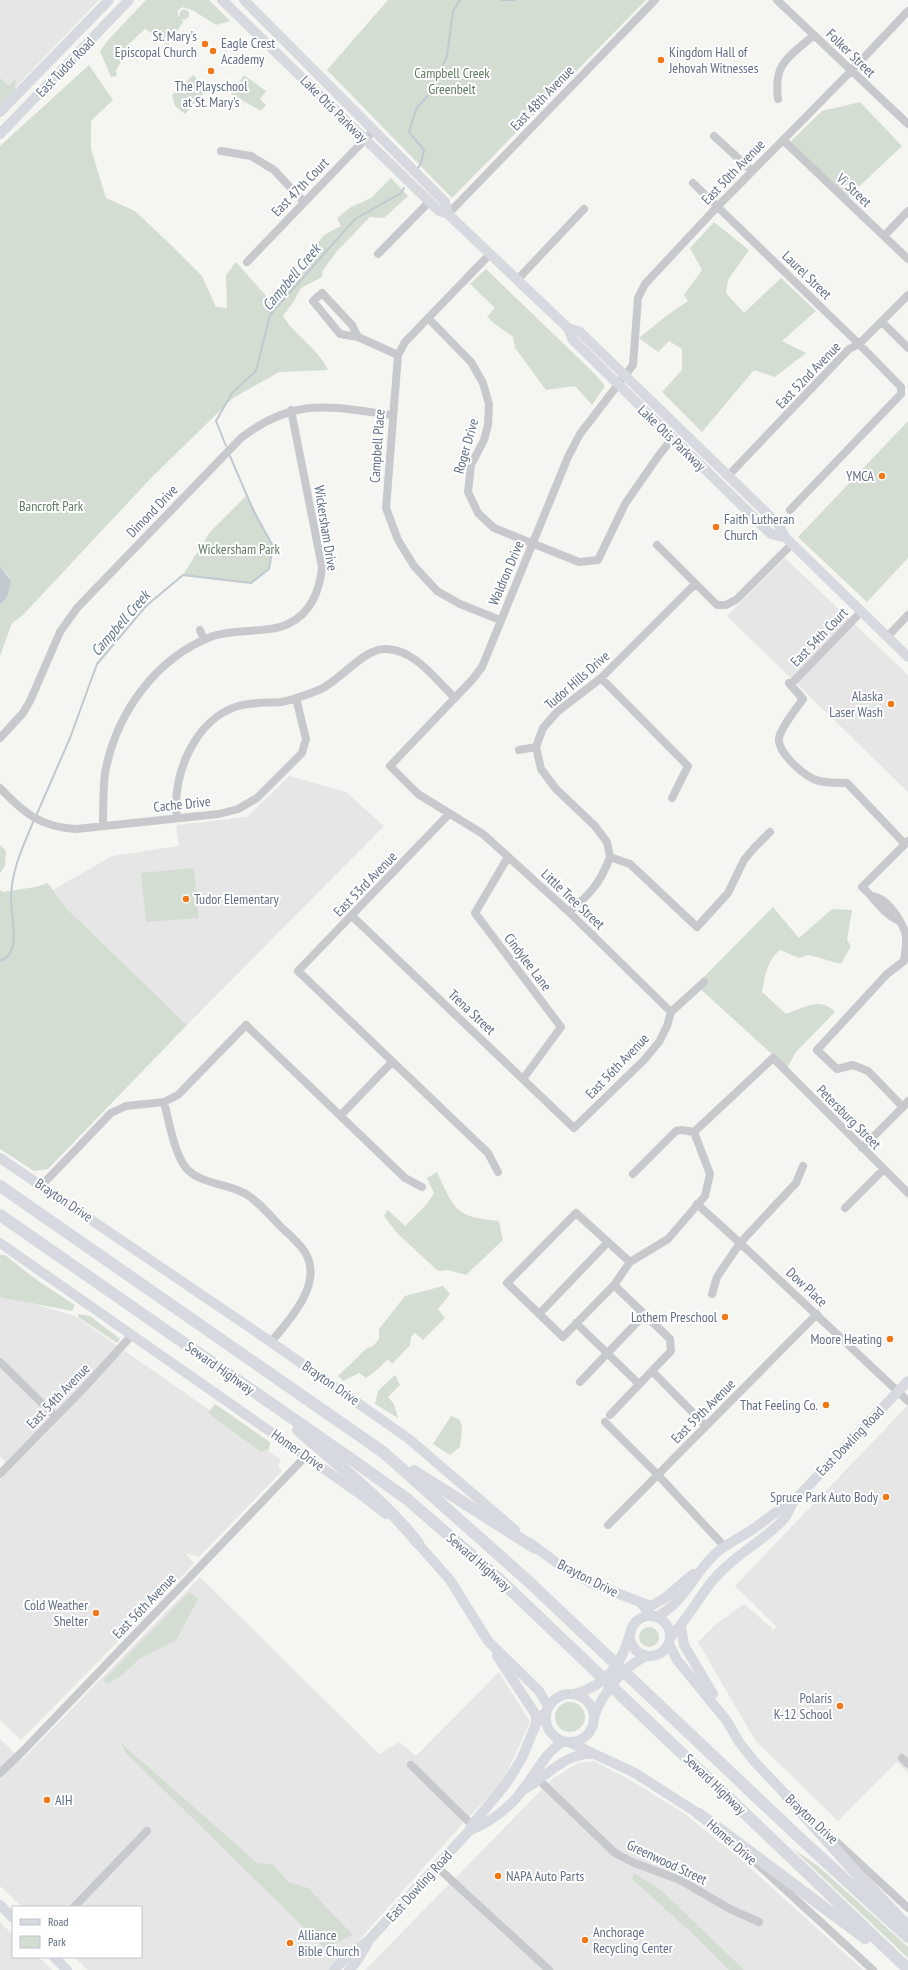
<svg xmlns="http://www.w3.org/2000/svg" width="908" height="1970" viewBox="0 0 908 1970" font-family="'PT Sans Narrow',sans-serif">
  <style>
    .built { fill: #e5e6e5 }
    .green { fill: #d4ddd2 }
    .water { fill: #c0c9d0 }
    .lines { fill: none; stroke-linecap: round; stroke-linejoin: round }
    .stream { stroke: #c0c9d0; stroke-width: 2 }
    .minor { stroke: #c7c9cd; stroke-width: 8 }
    .major { stroke: #d6d9df; stroke-width: 10 }
    .highway { stroke: #d6d9df; stroke-width: 12 }
    .poi-dot { fill: #f17816; stroke: #fff; stroke-width: 1.5 }
    .labels { text-anchor: middle; dominant-baseline: central; stroke-width: 4; stroke-linejoin: round; paint-order: stroke }
    .poi-label { font-size: 14px; fill: #626e85; stroke: #fff; text-anchor: end }
    .street-label { font-size: 14px; fill: #626e85; stroke: #fff }
    .park-label { font-size: 14px; fill: #617b62; stroke: #fff }
    .water-label { font-size: 15px; font-style: italic; fill: #627689; stroke: #fff }
  </style>
  <rect width="100%" height="100%" fill="#f5f6f1"/>
  <path class="built" d="M0,0H99L11,92L0,80Z
    M785,558L908,675V792L727,616Z
    M289,776L346,792L384,826L187,1025L66,908L53,890L112,856L179,846L176,825L247,817Z
    M0,1294L75,1316L281,1460L278,1466L282,1471L199,1557L185,1553L194,1563L186,1572L21,1740L0,1720V1480L53,1426L46,1422L6,1462L0,1456Z
    M908,1405V1773L897,1762L838,1821L755,1740L698,1642L715,1625L744,1604L773,1629L768,1635L777,1627L735,1586Z
    M200,1577L379,1754L399,1742L416,1756L499,1672L530,1722L502,1783L465,1821L361,1938L329,1970H88L74,1957H141V1907H22L0,1886V1739L22,1760Z
    M594,1761L632,1781L685,1814L739,1858L863,1970H365L552,1779L578,1763Z
    M0,1922L13,1935V1957H39L52,1970H0Z"/>
  <path class="green" d="M146,0H209L230,21L216,25L194,11L183,7L178,10V16L179,17L180,12L184,9L189,12V17L184,20L181,19L183,22L168,45L145,29L128,45L125,56L116,70L117,76L111,77L100,51L108,40Z
    M388,0H646L452,198L327,70Z
    M89,65L113,100L91,121V149L106,198L135,211L172,246L202,276L216,307L227,308L226,275L236,262L269,299L294,281L312,263L313,249L324,235L341,226L337,218L351,207L371,198L391,178L408,196L384,218L370,217L338,250L323,270L322,277L301,288L294,301L283,316C296,337 318,348 328,370L279,372L233,398L152,477L22,616L12,623L0,656V604L9,577L0,566V146Z
    M193,75L202,83L210,84V86L185,114L175,106L172,95Z
    M244,75L266,91L260,99L266,105L261,111L231,94Z
    M0,78L9,86L16,78L15,90L0,106Z
    M860,102L902,146L848,197L788,144L822,111Z
    M714,222L749,250L728,280L726,293L744,313L781,278L816,311L782,341L806,353L775,377L754,370L702,432L662,392L682,370V349L669,341L658,352L639,338L666,316L688,301L684,295L702,270L690,248Z
    M486,269L596,375L605,386L592,405L575,386L546,390L515,348L513,337C504,330 495,325 487,317L495,308L470,284Z
    M908,421V558L867,602L798,537Z
    M247,495L273,546L269,569L251,583L183,575L210,532Z
    M0,845L6,851L5,866L0,873Z
    M194,868L199,918L146,922L141,873Z
    M48,883L66,908L187,1025L48,1169L34,1171L0,1149V890L3,892L35,887Z
    M773,907L799,938L832,909L852,910L847,940L851,946L841,964L809,955L799,958L780,950C767,960 765,977 762,992L786,1014C803,1008 820,996 835,1012L796,1052L787,1068L696,985Z
    M437,1172C455,1210 455,1217 499,1221L503,1240L466,1275L448,1270L438,1271L398,1234L384,1216L388,1210L405,1226L427,1204L434,1193L427,1178Z
    M0,1255H5L38,1281L75,1305L72,1311L0,1297Z
    M443,1286L450,1294L438,1309L445,1318L423,1340L415,1333L411,1337L410,1345L392,1364L388,1359L378,1369L366,1378L359,1373L343,1381L338,1376L366,1349L373,1346L379,1339V1329L405,1296Z
    M78,1314L90,1316L120,1339L117,1343L78,1317Z
    M395,1375L400,1385L388,1397L394,1404L398,1418L375,1404L378,1391Z
    M215,1404L270,1442L269,1450L261,1452L208,1413Z
    M451,1416L460,1420L462,1428L460,1447L450,1455L433,1444Z
    M189,1592L198,1599L176,1640L139,1659L122,1675L109,1683L103,1681Z
    M639 1637a10 10 0 1 1 20 0a10 10 0 1 1-20 0Z
    M555 1717a15 15 0 1 1 30 0a15 15 0 1 1-30 0Z
    M120,1742L257,1863L274,1865L288,1882L308,1888L353,1935L325,1948L127,1754Z
    M792,1848L818,1866L908,1947V1958Z
    M634,1873L662,1891L744,1970H729L693,1934L632,1879Z"/>
  <path class="water" d="M0,566L11,581L7,597L0,604Z"/>
  <g class="lines">
    <path class="stream" d="M501,0H515
      M418,168L421,163L424,150L409,132L416,109L431,92L447,56L453,11L460,0
      M226,446L216,421L232,393L256,371L270,315L355,219L401,193L404,188
      M36,816L70,738L97,664L146,606L183,575L251,583L269,569L273,546L254,512L230,456
      M0,961C8,958 11,953 13,945C16,931 11,914 11,899C11,871 23,846 34,820"/>
    <path class="minor" d="M777,0L908,124
      M778,99C773,63 789,57 814,35
      M714,136L752,171
      M783,140L908,259
      M221,151L251,156L274,170L304,202
      M693,183L859,344L901,387V394L790,510
      M448,214L655,0
      M884,236L908,211
      M378,254L429,202
      M490,254L405,342L398,355L386,508L398,540L414,566L437,591L460,604L500,620
      M247,262L373,131
      M518,279L584,209
      M428,318L471,362L483,383L489,404L488,425L484,440L471,465L468,492L478,513L494,528L579,562L598,560L625,504L659,455L672,439
      M882,322L908,348
      M358,337L352,325L322,293L313,301L340,334L358,337L398,355
      M728,476L849,349L859,344L908,295
      M657,545L717,605H726L737,599L792,544
      M200,630L204,640
      M887,637L908,615
      M601,678L688,766L672,798
      M795,680L861,612
      M789,683L803,699C797,708 781,727 779,738C777,753 806,778 819,781C828,783 838,783 847,783L905,844
      M0,738L23,713L30,701L60,632L77,608L241,438C295,396 330,407 392,415
      M519,750L536,747
      M0,788C24,813 40,827 76,829L219,814L238,809L257,798L302,753L306,739L296,698
      M449,814L298,971L488,1153L498,1172
      M177,818C171,776 195,719 238,706C252,702 267,703 281,702C294,700 309,694 321,689C342,679 365,647 387,649C415,650 436,680 455,698
      M103,825C103,808 103,791 105,773C116,714 155,658 213,636C237,628 266,634 288,624C310,614 320,591 322,567L291,410
      M508,857L475,913L561,1027L523,1079
      M610,857L607,842L595,826L556,789L541,769L536,747L543,728L557,712L601,678L695,584
      M610,857L630,864L697,927L728,893L744,860L754,848L770,832
      M872,896C887,898 900,918 905,932C908,939 905,952 904,961L887,974L817,1050L837,1069L853,1065L868,1071L903,1107L908,1101
      M569,912C590,894 600,884 610,857
      M352,916L574,1128L644,1060L659,1042L667,1026L671,1012L704,982
      M899,921C882,913 875,898 862,887L908,841
      M671,1012L569,912L483,834L418,794L390,766L472,680L482,667L568,457L580,434L633,365L638,298L645,284L717,207L851,71L908,11
      M164,1102C169,1121 174,1153 186,1168C200,1184 226,1183 244,1193C259,1201 270,1216 282,1228C290,1235 299,1243 305,1252C324,1284 290,1319 271,1342
      M341,1115L392,1062
      M694,1132L773,1058L908,1193
      M862,1148L903,1107
      M633,1174L676,1131L682,1130L694,1132
      M42,1185L111,1113L126,1106L164,1102L178,1095L246,1025L405,1178L422,1187
      M697,1204L740,1243L908,1401
      M845,1208L884,1169
      M630,1262L576,1213L507,1283L563,1337L614,1285L630,1262L668,1239L705,1196L710,1174L694,1132
      M712,1294L717,1277L740,1243L796,1183L803,1166
      M539,1314L608,1242
      M576,1323L639,1384
      M0,1362L56,1417
      M652,1371L706,1426
      M580,1382L644,1315
      M610,1415L671,1351L670,1339L614,1285
      M605,1422L658,1475L724,1546
      M0,1474L83,1389L132,1335
      M608,1525L817,1314
      M902,1758L908,1764
      M411,1765L472,1825
      M0,1773L24,1750L306,1456
      M540,1781L615,1853L632,1862L680,1880L730,1909L759,1922
      M828,1834L908,1908
      M753,1860L873,1970
      M436,1866L549,1970
      M74,1907L147,1831"/>
    <path class="major" d="M222,0L438,210L448,214L568,328L580,332L779,525L785,537L908,657
      M244,0L445,202L448,214
      M0,112L109,0
      M0,134L129,0
      M568,328L573,340L771,534L785,537
      M0,1158L271,1342L409,1439L515,1530
      M0,1243L364,1497L386,1514
      M413,1538L450,1580L488,1641L539,1691L548,1706
      M530,1543L561,1566L589,1582L640,1602L652,1616
      M640,1602L651,1606L665,1598L693,1574
      M630 1636a20 20 0 1 1 40 0a20 20 0 1 1-40 0Z
      M656,1617C684,1603 692,1576 714,1555C724,1545 736,1540 747,1533C763,1523 776,1510 793,1502
      M681,1626L684,1645L713,1694
      M670,1638C687,1620 698,1598 714,1579C735,1554 764,1541 784,1519C788,1514 790,1508 793,1502L908,1381
      M669,1644L677,1660L727,1721L739,1742L754,1761L787,1796
      M497,1656L536,1715V1724
      M546 1718a24 24 0 1 1 48 0a24 24 0 1 1-48 0Z
      M574,1694C606,1686 621,1665 630,1634
      M594,1717C603,1692 622,1668 646,1656
      M571,1743L635,1773L699,1814
      M525,1789C546,1777 565,1753 591,1754
      M469,1831C490,1822 511,1807 524,1788C537,1772 545,1752 563,1742
      M0,1905L13,1918
      M54,1957L67,1970
      M334,1970L350,1954L369,1940L469,1831L472,1825L506,1784L522,1758L536,1724L547,1710
      M349,1970L357,1961L367,1944"/>
    <path class="highway" d="M0,1186L383,1452L527,1580L803,1841L908,1937
      M0,1215L351,1459L407,1499L497,1577L908,1969
      M298,1430C339,1466 384,1500 418,1543
      M414,1471L535,1548
      M787,1796L861,1878L908,1927
      M699,1814L865,1938"/>
  </g>
  <g class="poi-dot">
    <circle cx="205" cy="44" r="4"/>
    <circle cx="213" cy="51" r="4"/>
    <circle cx="661" cy="60" r="4"/>
    <circle cx="211" cy="71" r="4"/>
    <circle cx="882" cy="476" r="4"/>
    <circle cx="716" cy="527" r="4"/>
    <circle cx="891" cy="704" r="4"/>
    <circle cx="186" cy="899" r="4"/>
    <circle cx="725" cy="1317" r="4"/>
    <circle cx="890" cy="1339" r="4"/>
    <circle cx="826" cy="1405" r="4"/>
    <circle cx="886" cy="1497" r="4"/>
    <circle cx="96" cy="1613" r="4"/>
    <circle cx="840" cy="1706" r="4"/>
    <circle cx="47" cy="1800" r="4"/>
    <circle cx="498" cy="1876" r="4"/>
    <circle cx="585" cy="1940" r="4"/>
    <circle cx="290" cy="1943" r="4"/>
  </g>
  <g class="labels">
    <g class="poi-label">
      <text x="197" y="36">St. Mary's<tspan x="197" dy="16">Episcopal Church</tspan></text>
      <text x="221" y="43" text-anchor="start">Eagle Crest<tspan x="221" dy="16">Academy</tspan></text>
      <text x="669" y="52" text-anchor="start">Kingdom Hall of<tspan x="669" dy="16">Jehovah Witnesses</tspan></text>
      <text x="211" y="86" text-anchor="middle">The Playschool<tspan x="211" dy="16">at St. Mary's</tspan></text>
      <text x="874" y="476">YMCA</text>
      <text x="724" y="519" text-anchor="start">Faith Lutheran<tspan x="724" dy="16">Church</tspan></text>
      <text x="883" y="696">Alaska<tspan x="883" dy="16">Laser Wash</tspan></text>
      <text x="194" y="899" text-anchor="start">Tudor Elementary</text>
      <text x="717" y="1317">Lothem Preschool</text>
      <text x="882" y="1339">Moore Heating</text>
      <text x="818" y="1405">That Feeling Co.</text>
      <text x="878" y="1497">Spruce Park Auto Body</text>
      <text x="88" y="1605">Cold Weather<tspan x="88" dy="16">Shelter</tspan></text>
      <text x="832" y="1698">Polaris<tspan x="832" dy="16">K-12 School</tspan></text>
      <text x="55" y="1800" text-anchor="start">AIH</text>
      <text x="506" y="1876" text-anchor="start">NAPA Auto Parts</text>
      <text x="593" y="1932" text-anchor="start">Anchorage<tspan x="593" dy="16">Recycling Center</tspan></text>
      <text x="298" y="1935" text-anchor="start">Alliance<tspan x="298" dy="16">Bible Church</tspan></text>
    </g>
    <g class="street-label">
      <text transform="translate(851 53) rotate(44)">Folker Street</text>
      <text transform="translate(65 67) rotate(-46)">East Tudor Road</text>
      <text transform="translate(542 98) rotate(-46)">East 48th Avenue</text>
      <text transform="translate(334 109) rotate(45)">Lake Otis Parkway</text>
      <text transform="translate(733 172) rotate(-46)">East 50th Avenue</text>
      <text transform="translate(300 187) rotate(-46)">East 47th Court</text>
      <text transform="translate(854 190) rotate(43)">Vi Street</text>
      <text transform="translate(807 275) rotate(44)">Laurel Street</text>
      <text transform="translate(808 375) rotate(-46)">East 52nd Avenue</text>
      <text transform="translate(672 438) rotate(44)">Lake Otis Parkway</text>
      <text transform="translate(377 446) rotate(-86)">Campbell Place</text>
      <text transform="translate(466 446) rotate(-74)">Roger Drive</text>
      <text transform="translate(152 511) rotate(-46)">Dimond Drive</text>
      <text transform="translate(326 528) rotate(81)">Wickersham Drive</text>
      <text transform="translate(506 573) rotate(-67)">Waldron Drive</text>
      <text transform="translate(819 637) rotate(-46)">East 54th Court</text>
      <text transform="translate(577 680) rotate(-41)">Tudor Hills Drive</text>
      <text transform="translate(182 804) rotate(-6)">Cache Drive</text>
      <text transform="translate(365 884) rotate(-46)">East 53rd Avenue</text>
      <text transform="translate(573 899) rotate(43)">Little Tree Street</text>
      <text transform="translate(528 962) rotate(53)">Cindylee Lane</text>
      <text transform="translate(472 1012) rotate(43)">Trena Street</text>
      <text transform="translate(617 1066) rotate(-46)">East 56th Avenue</text>
      <text transform="translate(849 1117) rotate(45)">Petersburg Street</text>
      <text transform="translate(64 1200) rotate(34)">Brayton Drive</text>
      <text transform="translate(807 1287) rotate(43)">Dow Place</text>
      <text transform="translate(220 1368) rotate(35)">Seward Highway</text>
      <text transform="translate(331 1383) rotate(35)">Brayton Drive</text>
      <text transform="translate(58 1396) rotate(-46)">East 54th Avenue</text>
      <text transform="translate(703 1411) rotate(-45)">East 59th Avenue</text>
      <text transform="translate(850 1441) rotate(-46)">East Dowling Road</text>
      <text transform="translate(298 1450) rotate(35)">Homer Drive</text>
      <text transform="translate(479 1562) rotate(41)">Seward Highway</text>
      <text transform="translate(588 1578) rotate(27)">Brayton Drive</text>
      <text transform="translate(144 1606) rotate(-46)">East 56th Avenue</text>
      <text transform="translate(715 1784) rotate(44)">Seward Highway</text>
      <text transform="translate(812 1819) rotate(43)">Brayton Drive</text>
      <text transform="translate(732 1842) rotate(41)">Homer Drive</text>
      <text transform="translate(667 1862) rotate(25)">Greenwood Street</text>
      <text transform="translate(419 1886) rotate(-48)">East Dowling Road</text>
    </g>
    <g class="park-label">
      <text x="452" y="73">Campbell Creek<tspan x="452" dy="16">Greenbelt</tspan></text>
      <text x="51" y="506">Bancroft Park</text>
      <text x="239" y="549">Wickersham Park</text>
    </g>
    <g class="water-label">
      <text transform="translate(291 277) rotate(-50)">Campbell Creek</text>
      <text transform="translate(120 623) rotate(-49)">Campbell Creek</text>
    </g>
  </g>
  <rect x="12" y="1906" width="130" height="52" fill="#ffffff" stroke="#c0c5ce"/>
  <rect x="20" y="1919" width="20" height="6" fill="#d6d9df" stroke="#c0c5ce"/>
  <text x="48" y="1926" font-size="12" fill="#626e85">Road</text>
  <rect x="20" y="1936" width="20" height="12" fill="#d4ddd2" stroke="#c0c5ce"/>
  <text x="48" y="1946" font-size="12" fill="#626e85">Park</text>
</svg>
